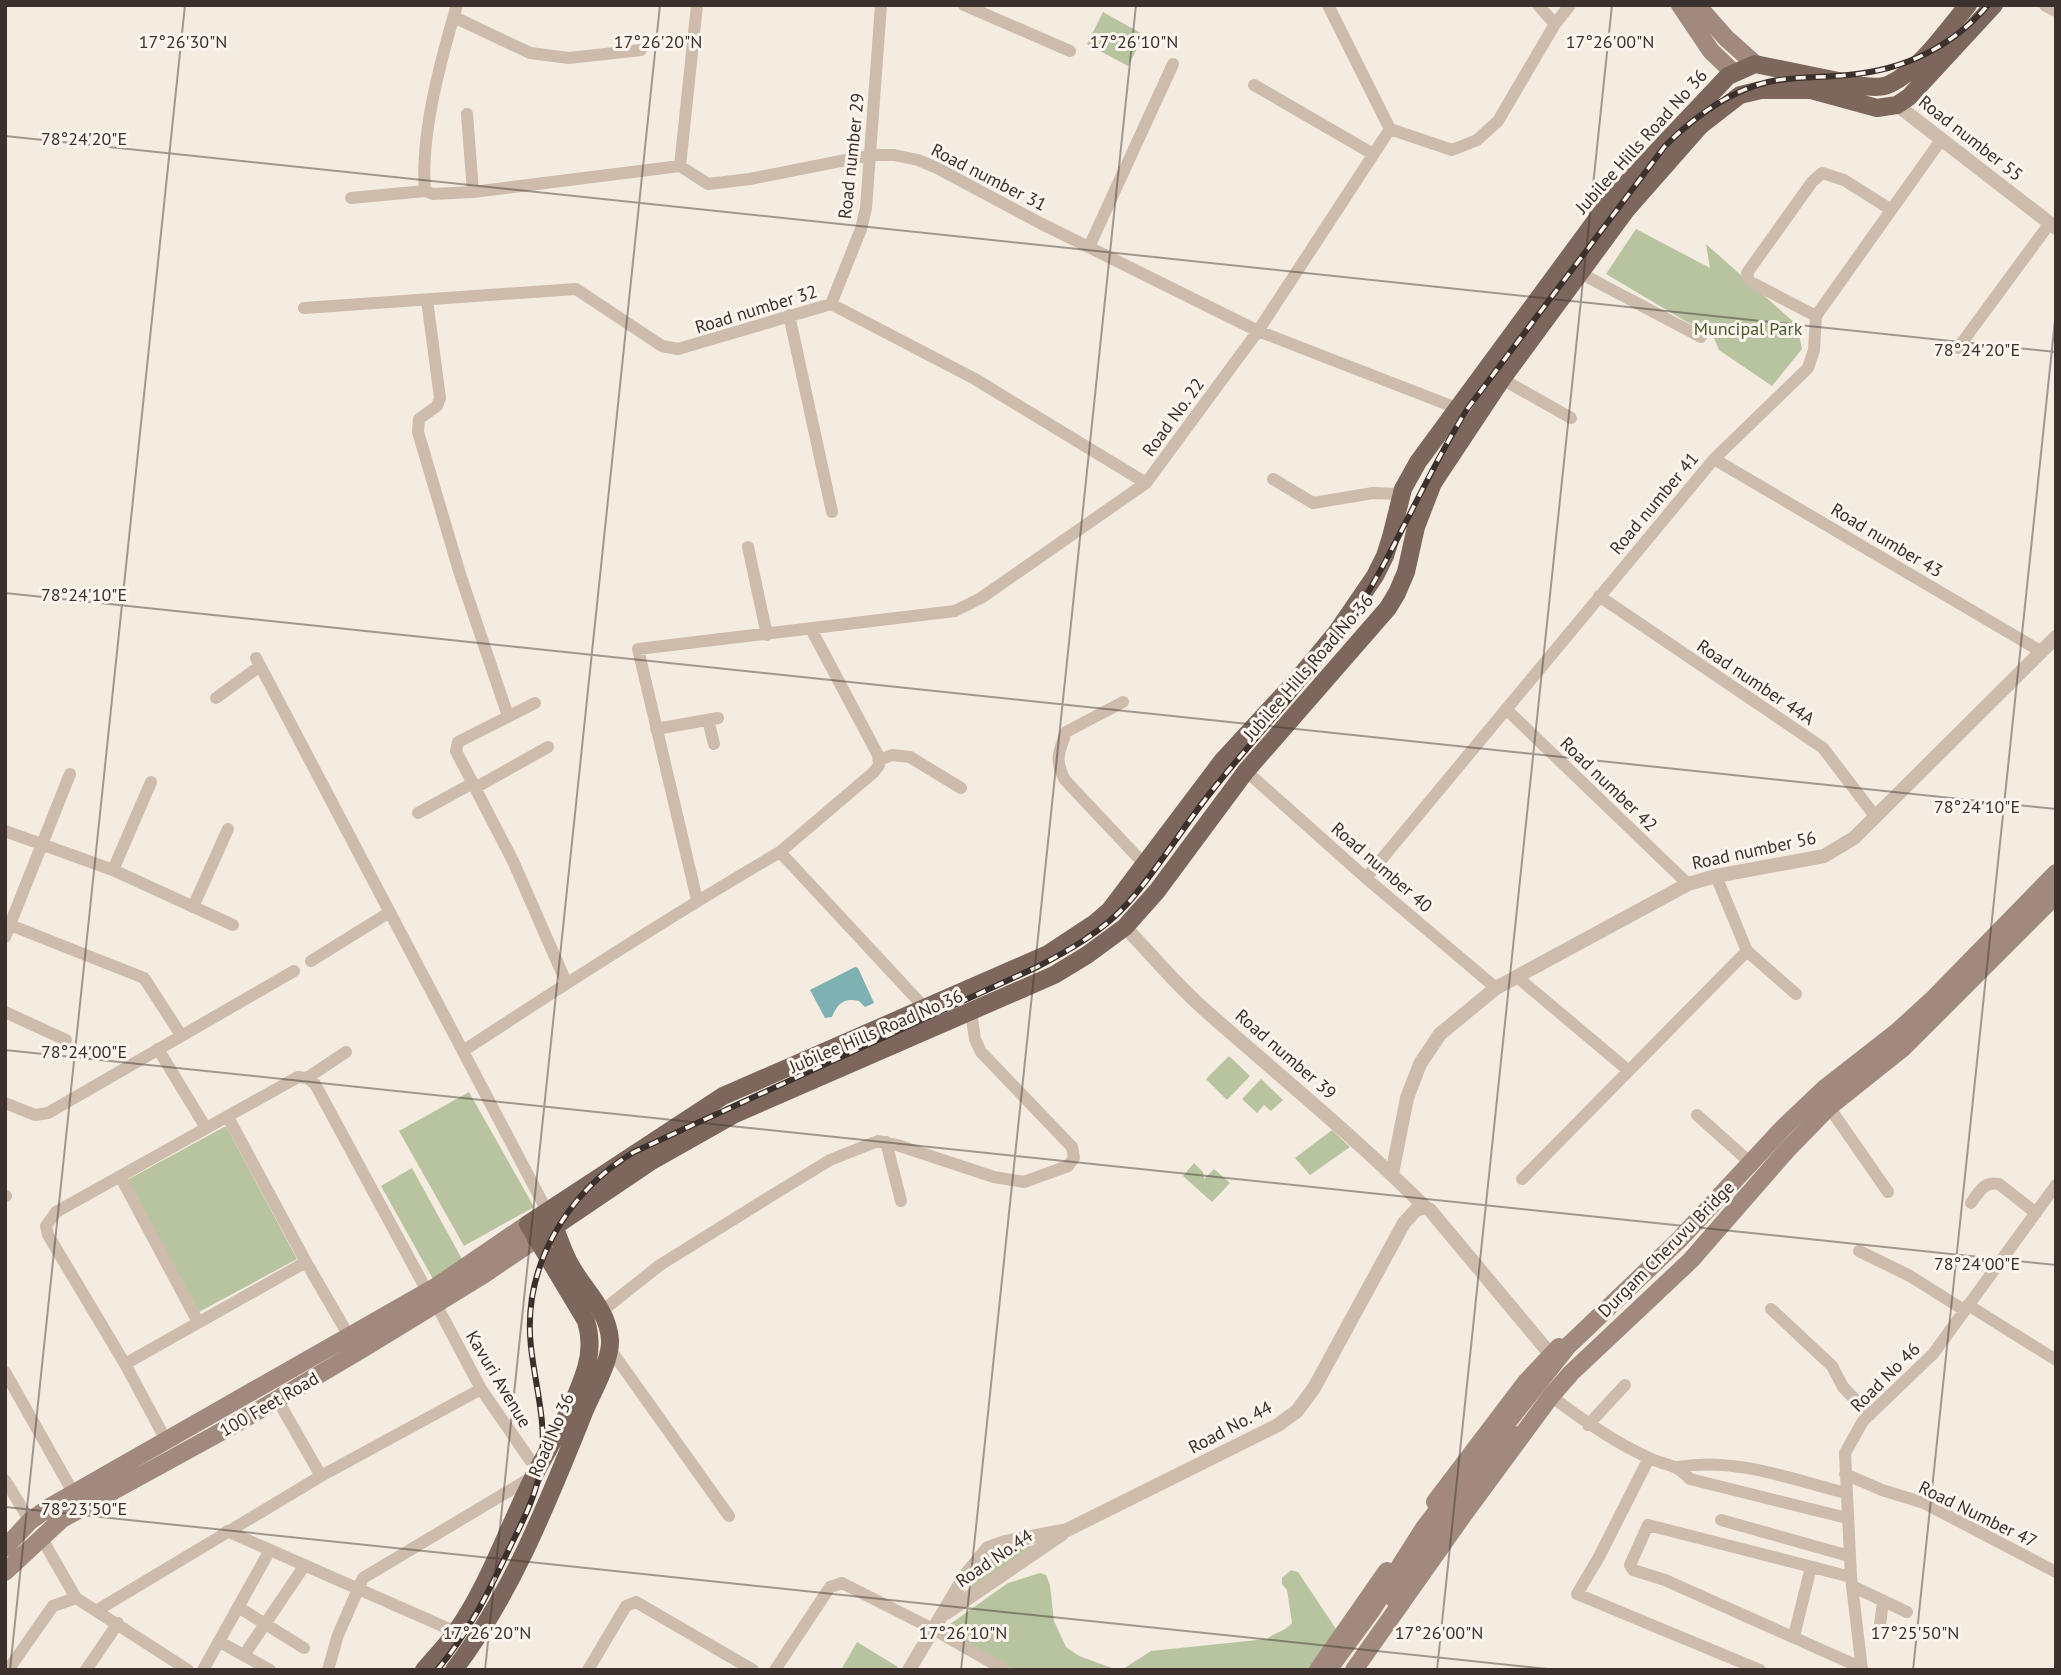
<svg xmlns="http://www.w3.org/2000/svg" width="2061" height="1675" viewBox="0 0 2061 1675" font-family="'PT Sans',sans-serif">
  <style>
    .green { fill: #b8c4a0 }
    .water { fill: #7fb0b2 }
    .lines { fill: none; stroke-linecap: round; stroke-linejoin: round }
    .minor { stroke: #cdbbac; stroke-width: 12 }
    .tertiary { stroke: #cdbbac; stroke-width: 14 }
    .secondary { stroke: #a18a7d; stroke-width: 18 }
    .primary { stroke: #7d675c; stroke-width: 18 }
    .rail-casing { stroke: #3b302b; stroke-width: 6 }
    .rail { stroke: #fbf5ee; stroke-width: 3.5; stroke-dasharray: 10; stroke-linecap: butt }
    .secondary-bridge { stroke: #a18a7d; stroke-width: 18 }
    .ticks { fill: none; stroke: #3b302b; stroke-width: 2; stroke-opacity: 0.45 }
    .labels { text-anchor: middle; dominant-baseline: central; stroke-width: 6; stroke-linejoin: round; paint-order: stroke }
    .street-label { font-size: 18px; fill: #3b302b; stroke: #fbf5ee }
    .park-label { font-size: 18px; fill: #4a5a2e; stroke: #fbf5ee }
    .ticks-label { font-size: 18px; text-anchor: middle; fill: #3b302b; stroke: #fbf5ee; stroke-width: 6; stroke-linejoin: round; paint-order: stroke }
  </style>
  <rect width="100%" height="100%" fill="#f4ebe1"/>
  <path class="green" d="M1103,12L1144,35L1128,66L1087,44Z
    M1636,229L1710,268L1706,244L1797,325L1802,349L1772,386L1719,350L1714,338L1606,274Z
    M1229,1056L1250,1076L1227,1100L1206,1079Z
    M1261,1079L1283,1100L1271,1111L1264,1105L1257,1113L1242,1099Z
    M469,1092L534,1207L464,1246L399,1131Z
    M226,1126L297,1259L199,1312L127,1180Z
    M1332,1130L1350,1147L1310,1175L1295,1158Z
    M1194,1163L1203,1172L1204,1179L1214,1169L1230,1183L1212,1202L1183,1176Z
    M412,1168L463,1261L433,1279L381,1186Z
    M1040,1544L964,1596L993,1556L1001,1552Z
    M1291,1570L1298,1572L1340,1635L1310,1670H1015L943,1629L1008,1583L1040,1573L1046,1575L1050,1585L1054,1621L1066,1647L1079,1656L1112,1668L1123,1669L1151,1651L1267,1639C1276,1632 1285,1631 1292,1623L1287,1590L1282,1584V1578Z
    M857,1642L898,1667L897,1670H841Z"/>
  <path class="water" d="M855,967L858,968L874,1003L865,1007L859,1001C844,997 837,1004 832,1017L825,1018L810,990Z"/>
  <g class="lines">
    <path class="minor" d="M457,5C441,59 420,135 425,191L433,194L473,192L680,166L708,184L750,179L871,155H894L918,160L937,168L1040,223L1258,331L1459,409
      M964,5L1070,51
      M1328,5L1390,129
      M1538,5L1555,24
      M454,17L530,53L569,58L641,50
      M1254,85L1373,154
      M467,114L473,192
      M680,166L697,5
      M351,198L425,191
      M1089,247L1173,64
      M1580,273L1701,337
      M427,300L440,398L437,406L419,419L418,432L460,574L508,716
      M831,304L861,229L866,208L881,5
      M304,308L576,289L662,346L678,349L831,304L975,379L1146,483
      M789,315L832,512
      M1816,316L1749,281L1747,273L1812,182L1822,173L1844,180L1890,209
      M1958,348L2050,223
      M1502,379L1571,418
      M1714,459L2042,652
      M1273,479L1313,503L1373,493L1401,494
      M748,547L767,635
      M1599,596L1823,748L1875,816
      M256,658L547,1211
      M216,698L260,666
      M1123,702L1066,732C1059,752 1054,760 1065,780L1145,865
      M535,703L458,742L456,751L513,861L566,982
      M1506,709L1688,884
      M708,720L714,744
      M656,729L718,718
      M879,760L892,755L910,757L961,788
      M1246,771L1366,878L1496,988
      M475,788L548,747
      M418,813L473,783
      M5,831L113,870L233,925
      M780,852L874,772L879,765L878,755L811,629
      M113,870L151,782
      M1366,878L1714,459L1808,368L1814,350L1816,316L1941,140
      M697,900L638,649L955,611L981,598L1146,483L1258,331L1390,129L1452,150L1477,140L1498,121L1555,24L1570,5
      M193,907L228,829
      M5,923L144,978L181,1035
      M5,937L70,774
      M1747,951L1796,994
      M311,961L390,912
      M1516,976L1629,1071
      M5,1012L66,1040
      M158,1049L206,1128
      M463,1051C568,982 672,915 780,852L924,1007
      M307,1078L346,1052
      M5,1103L35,1115L48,1113L294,971
      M1829,1107L1888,1192
      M1697,1115L1744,1157
      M228,1117L306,1262L349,1336
      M886,1142L901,1201
      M120,1176L198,1322
      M1522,1179L1747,951L1716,876
      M5,1196H6
      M1971,1203C1979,1192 1984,1181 1999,1184L2036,1213
      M1859,1251L1910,1276L1964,1310
      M436,1304L481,1389L530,1460L540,1466
      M1968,1305L2056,1360
      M1771,1309L1832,1366L1843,1387L1870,1415
      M602,1311L660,1265L771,1196L830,1160L878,1141L897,1145L994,1177L1024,1182L1068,1166L1074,1158L1072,1147L981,1052L975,1039L971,1013
      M610,1349L729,1516
      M125,1364L306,1262
      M5,1372L74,1494
      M1551,1396C1581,1419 1612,1441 1647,1457C1667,1467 1672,1461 1690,1479L1847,1518
      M277,1399L321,1476
      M1588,1425L1625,1385
      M167,1442L125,1364L48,1235L46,1226L56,1212L298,1077L307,1078L315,1084L427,1291
      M1649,1458L1599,1557L1577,1594L1760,1670
      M1678,1467C1734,1457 1791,1479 1846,1493
      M1845,1474L1882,1490L1924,1503L2056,1572
      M5,1480L30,1521
      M1721,1520L1849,1556
      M227,1531L456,1632
      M41,1537L76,1598L188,1670
      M1851,1577L1648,1525L1630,1565L1633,1570L1665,1580L1862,1668
      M1852,1586L1907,1612
      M238,1607L304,1648
      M96,1611L321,1476L481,1389
      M1880,1625L1883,1602
      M1794,1636L1811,1567
      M220,1642L270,1670
      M244,1655L305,1565
      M8,1670L53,1606L76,1598
      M86,1670L118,1623
      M203,1670L270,1550
      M328,1670L338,1635L363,1578L534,1476
      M588,1670L626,1606L636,1602L753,1670
      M775,1670L830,1587L842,1583L933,1629L1005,1670
      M1862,1670L1851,1577L1845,1453L1863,1421L1933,1354L2056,1185"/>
    <path class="tertiary" d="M2046,5L2056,10
      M1897,105L2056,228
      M1125,927C1152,955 1177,986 1206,1011C1280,1076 1356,1138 1425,1207
      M1392,1174L1407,1098L1420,1064L1440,1034L1496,988L1688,884L1716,876L1824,856L1854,838L2056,637
      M946,1613L1062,1534
      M909,1670L965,1576L988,1548L1005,1542L1067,1530L1278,1425L1297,1411L1314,1388L1404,1223L1416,1210L1425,1207L1430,1210L1551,1355"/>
    <path class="secondary" d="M1680,5L1711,51L1733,72
      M1697,5L1726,38L1755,64
      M1435,1502L1526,1382L1559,1347
      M5,1548L30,1521L53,1505L437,1286L528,1224
      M5,1572L62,1519L237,1423L364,1348L483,1275L536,1239
      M1318,1670L1387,1571
      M1354,1670L1464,1514L1551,1396L1571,1373L1691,1260L1787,1150L1829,1107L1903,1048L2056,895"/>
    <path class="primary" d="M536,1239L650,1162L735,1114L1054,975L1087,955L1125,927L1157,891L1246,771L1388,608L1397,593L1406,572L1416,527L1433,483L1502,379L1627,209L1700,126L1740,95L1761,90H1811L1877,108L1897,105L1909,97L1994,5
      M424,1670C434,1658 446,1646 455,1633C488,1588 509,1524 535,1474C553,1440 575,1405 586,1368C591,1351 591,1337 586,1321L528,1224L723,1096L1048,954L1095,923L1110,910L1223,760L1297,680L1336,633L1375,576L1385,556L1391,537L1403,489L1418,462L1610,201L1728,76L1755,64L1863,86C1873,87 1882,88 1890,84C1920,70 1947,30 1968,5
      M454,1670C513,1592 549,1499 585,1410C593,1391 611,1360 610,1340C608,1310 585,1291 571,1266C562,1251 558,1233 550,1217"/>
    <g class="rail-casing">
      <path id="rail" d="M437,1670C469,1633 489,1591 510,1547C524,1519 539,1490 542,1458C546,1420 535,1384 531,1347C522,1267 567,1192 634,1152L1037,967C1070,950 1103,931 1128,903C1159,868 1182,828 1211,792C1255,736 1305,686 1346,627C1393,558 1423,479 1468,408L1665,146C1694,117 1727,92 1768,82C1794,76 1822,78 1848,75C1903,70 1951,48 1988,5"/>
    </g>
    <use href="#rail" class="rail"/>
    <path class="secondary-bridge" d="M1393,1598L1466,1493L1512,1434
      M1328,1670L1372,1610L1424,1528L1451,1493L1568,1346L1679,1240L1784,1127L1825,1088L1898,1031L1932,1000L2056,873"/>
  </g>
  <path class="ticks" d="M5,136L2056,352M5,593L2056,809M5,1050L2056,1265M5,1507L1557,1670M10,1670L185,5M485,1670L660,5M961,1670L1136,5M1437,1670L1612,5M1913,1670L2056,311"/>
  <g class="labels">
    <g class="street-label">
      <text transform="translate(1971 138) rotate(38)">Road number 55</text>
      <text transform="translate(1641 141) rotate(-48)">Jubilee Hills Road No 36</text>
      <text transform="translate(851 156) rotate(-84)">Road number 29</text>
      <text transform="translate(989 177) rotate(27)">Road number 31</text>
      <text transform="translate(756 309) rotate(-17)">Road number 32</text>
      <text transform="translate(1173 417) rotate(-54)">Road No. 22</text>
      <text transform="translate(1654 503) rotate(-50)">Road number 41</text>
      <text transform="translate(1887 540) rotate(31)">Road number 43</text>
      <text transform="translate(1308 667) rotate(-49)">Jubilee Hills Road No 36</text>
      <text transform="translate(1756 682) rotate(34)">Road number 44A</text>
      <text transform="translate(1609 784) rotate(44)">Road number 42</text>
      <text transform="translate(1754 850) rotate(-12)">Road number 56</text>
      <text transform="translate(1382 867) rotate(41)">Road number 40</text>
      <text transform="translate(876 1031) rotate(-23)">Jubilee Hills Road No 36</text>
      <text transform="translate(1286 1054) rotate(41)">Road number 39</text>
      <text transform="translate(1666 1249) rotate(-45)">Durgam Cheruvu Bridge</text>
      <text transform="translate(1885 1377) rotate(-45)">Road No 46</text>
      <text transform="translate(499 1379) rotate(59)">Kavuri Avenue</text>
      <text transform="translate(269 1404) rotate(-30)">100 Feet Road</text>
      <text transform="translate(1230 1427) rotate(-28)">Road No. 44</text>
      <text transform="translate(551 1435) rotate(-67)">Road No 36</text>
      <text transform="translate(1978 1514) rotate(26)">Road Number 47</text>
      <text transform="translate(994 1558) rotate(-34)">Road No.44</text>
    </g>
    <g class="park-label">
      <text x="1748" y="328">Muncipal Park</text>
    </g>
  </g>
  <g class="ticks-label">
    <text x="183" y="48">17°26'30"N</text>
    <text x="658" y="48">17°26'20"N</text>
    <text x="1134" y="48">17°26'10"N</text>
    <text x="1610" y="48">17°26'00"N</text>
    <text x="84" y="145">78°24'20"E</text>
    <text x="1977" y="356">78°24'20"E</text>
    <text x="84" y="601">78°24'10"E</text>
    <text x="1977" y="813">78°24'10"E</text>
    <text x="84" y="1058">78°24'00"E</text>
    <text x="1977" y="1270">78°24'00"E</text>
    <text x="84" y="1515">78°23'50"E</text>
    <text x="487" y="1639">17°26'20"N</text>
    <text x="963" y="1639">17°26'10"N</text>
    <text x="1439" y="1639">17°26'00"N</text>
    <text x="1915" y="1639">17°25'50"N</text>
  </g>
  <rect width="2061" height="1675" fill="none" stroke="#3b302b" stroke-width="14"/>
</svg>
